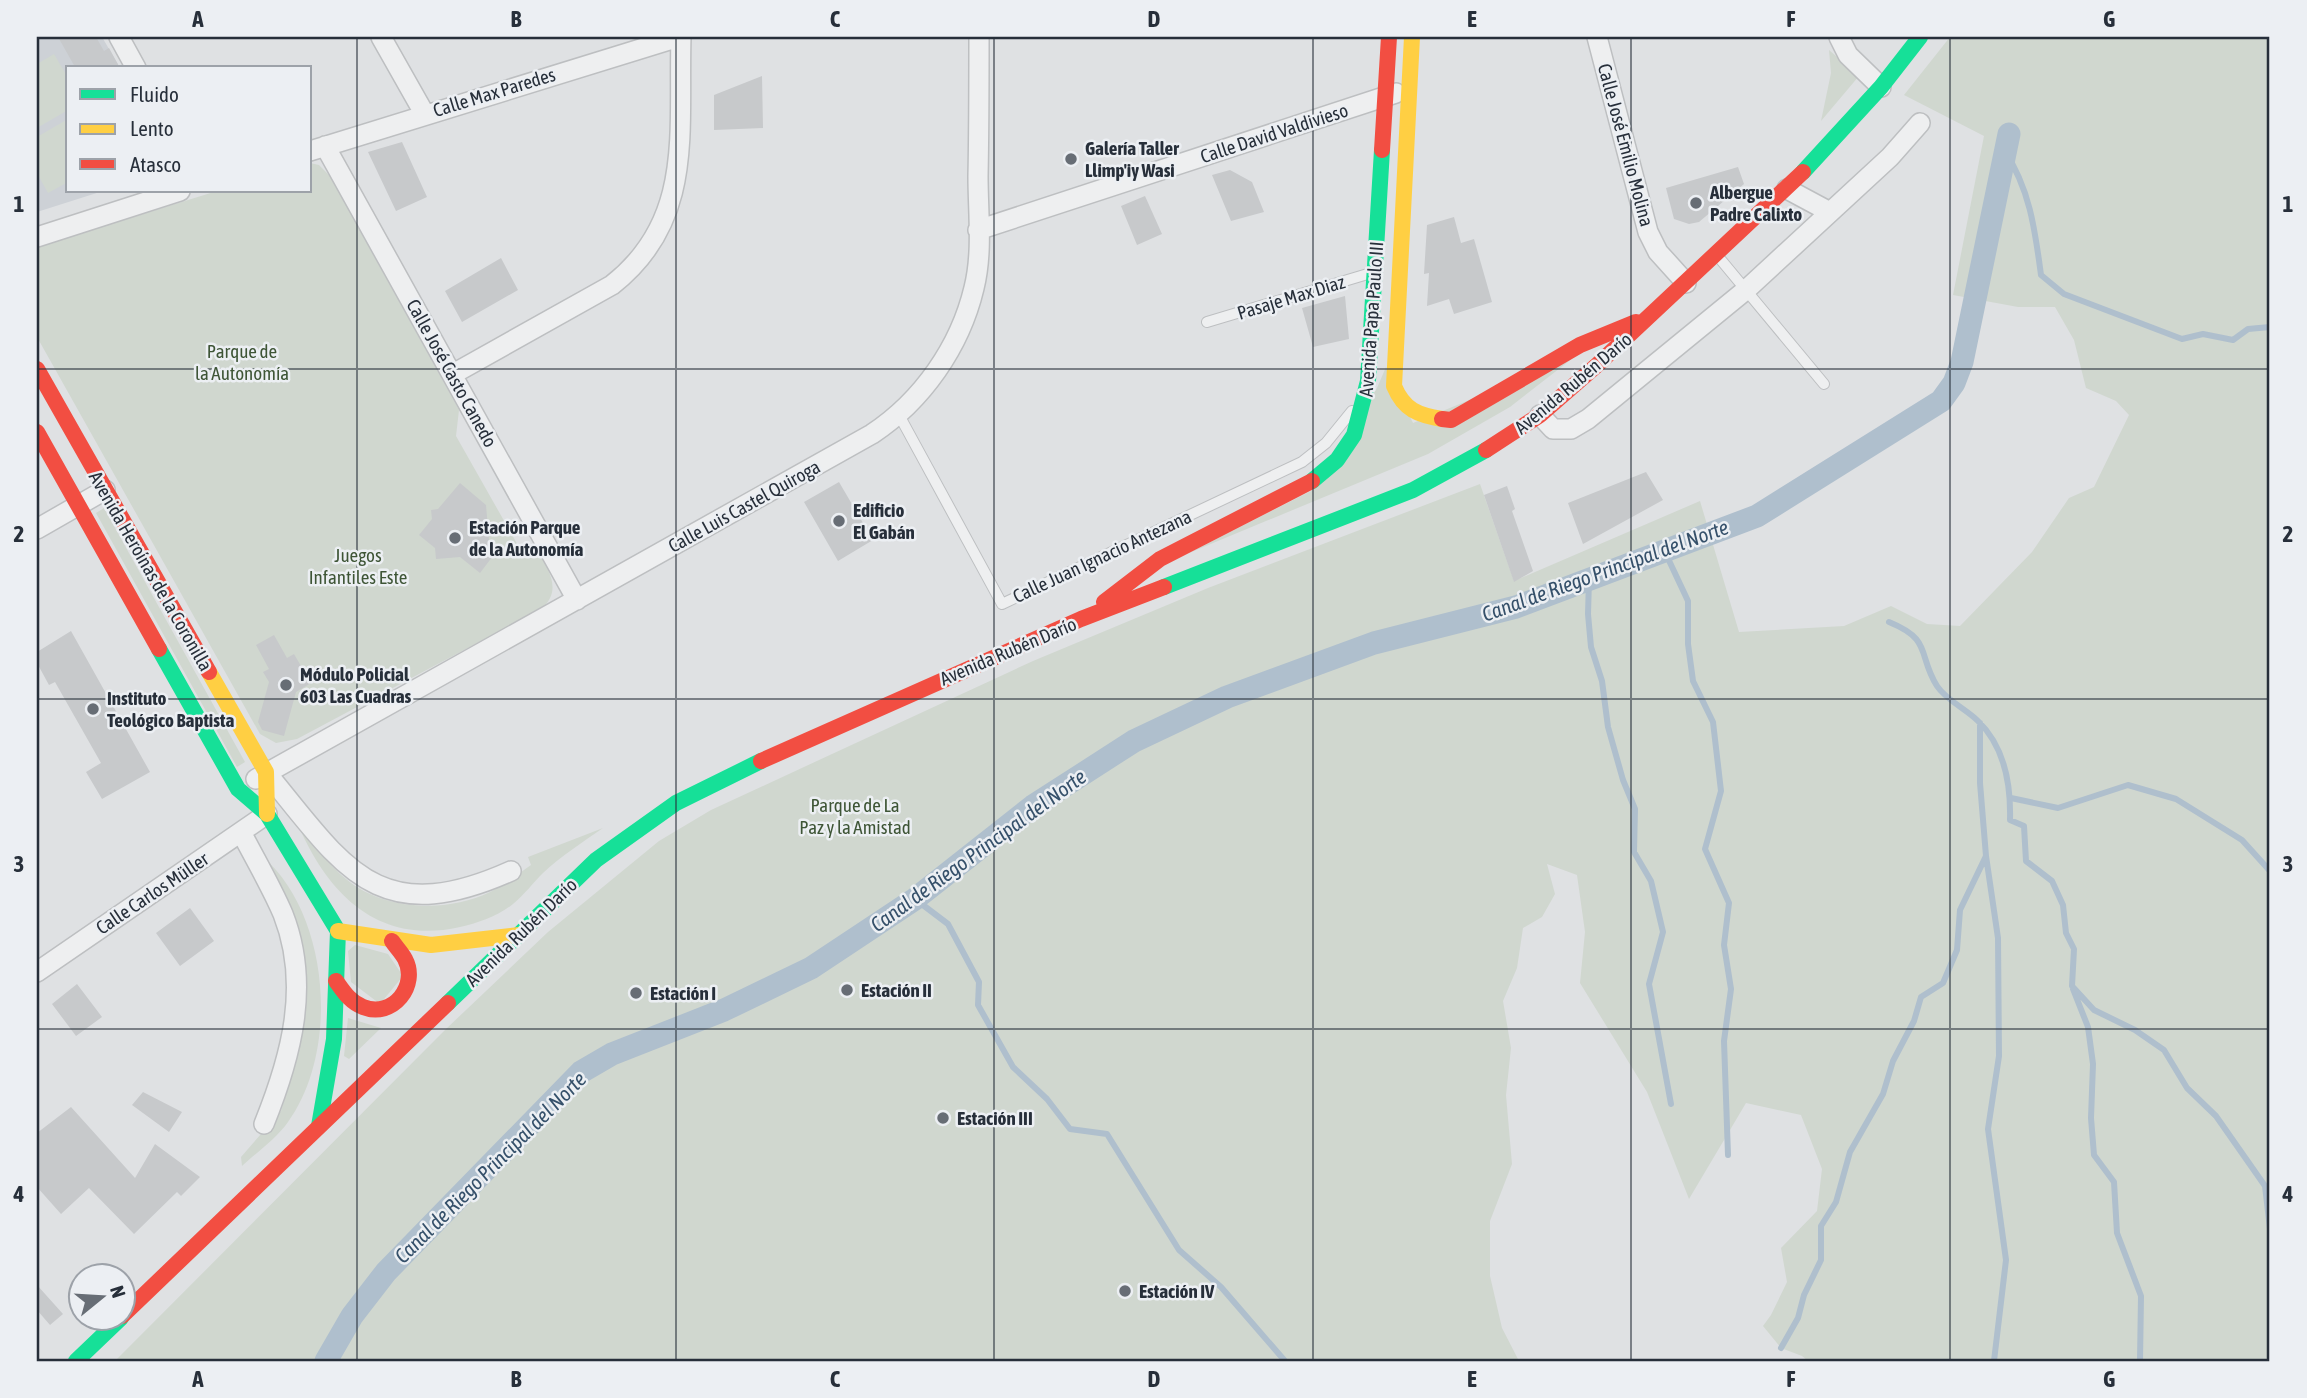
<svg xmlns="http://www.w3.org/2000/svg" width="2307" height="1398" viewBox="0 0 2307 1398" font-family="'Asap Condensed',sans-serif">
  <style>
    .built { fill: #cdd1d6 }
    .green { fill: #d0d7cf }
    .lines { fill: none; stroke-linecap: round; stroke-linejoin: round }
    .stream { stroke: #afbfcd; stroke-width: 6 }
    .canal { stroke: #afbfcd; stroke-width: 23 }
    .building { fill: #c7c9cb }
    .lane-casing { stroke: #bdbfc1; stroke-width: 12 }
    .street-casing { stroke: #bdbfc1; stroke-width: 22 }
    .lane { stroke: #eeeff0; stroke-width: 10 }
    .street { stroke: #eeeff0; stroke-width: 19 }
    .fast { stroke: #16e098; stroke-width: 16 }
    .slow { stroke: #ffcf43; stroke-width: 16 }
    .jam { stroke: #f24e42; stroke-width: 16 }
    .grid { fill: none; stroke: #272f3a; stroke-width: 2; stroke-opacity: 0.55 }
    .poi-dot { fill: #676d75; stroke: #eceff3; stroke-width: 2.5 }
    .labels { text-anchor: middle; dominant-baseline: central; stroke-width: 5; stroke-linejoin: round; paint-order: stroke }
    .street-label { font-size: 19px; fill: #272f3a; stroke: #eceff3 }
    .poi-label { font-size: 19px; font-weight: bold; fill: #272f3a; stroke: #eceff3; text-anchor: start }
    .park-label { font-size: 19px; fill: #3e5536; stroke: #eceff3 }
    .water-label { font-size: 21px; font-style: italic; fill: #35506a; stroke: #eceff3 }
    .neatline { fill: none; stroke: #272f3a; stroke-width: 2.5 }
    .grid-label { font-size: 23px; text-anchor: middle; font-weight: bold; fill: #272f3a }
  </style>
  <rect width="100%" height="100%" fill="#dfe1e3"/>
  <path class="built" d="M37,37H102L120,68H68V191H103L37,212Z"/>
  <path class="green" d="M1950,37H2270V1361H1808L1802,1356L1781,1348L1763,1326L1771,1315L1787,1282L1781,1248L1817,1211L1822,1169L1801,1115L1746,1103L1689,1199L1647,1092L1580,983L1585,932L1577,875L1547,864L1555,894L1542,917L1523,928L1517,968L1503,1001L1511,1048L1506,1095L1512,1164L1490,1221V1276L1502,1328L1519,1361H115L446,1029L548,932L659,841L711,810L1033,661L1208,588L1480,484L1514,581L1700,501L1739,632L1844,626L1891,606L1927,624L1960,626L2032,552L2069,498L2094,487L2129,415L2116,401L2086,388L2074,340L2055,307H2018L1953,295L1984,136L1904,95Z
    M1829,50L1859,76L1821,121L1831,73Z
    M54,54L68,78V110L37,128V64Z
    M68,119V182L48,193L37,173V137Z
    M310,163L319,165L330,176L459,410L456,436L520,549L539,552C550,573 562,591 541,609L297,739L276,743L260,734L37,337V247L217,191H310Z
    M1573,358L1510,407L1428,454L1189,553L1311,491L1377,388L1386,367L1413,423Z
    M104,508L245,762L237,767L96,513Z
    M297,822C314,841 326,863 346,879C384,911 447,913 490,892C505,885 518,874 531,865L528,857L603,828C583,842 561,856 543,873C533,883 524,895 513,904C498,916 478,923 460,927C377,946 326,892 297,822Z
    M262,856C330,914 340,1050 288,1122C276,1139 256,1153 242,1166L241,1157L281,1111L291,1079L305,1006Z
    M355,945L388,954L403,976L380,1004L351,982L348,951Z
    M348,1018L381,1028L349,1059L344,1056Z"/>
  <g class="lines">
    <path class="stream" d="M2004,150C2030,189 2035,230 2041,275L2064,294L2182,339L2203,334L2233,340L2248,329L2270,327
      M1665,552L1688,601V644L1693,681L1713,722L1721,791L1705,849L1729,903L1724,945L1731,989L1724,1041L1728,1155
      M1589,580L1588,614L1591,647L1602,681L1608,727L1623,780L1635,809L1634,852L1651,881L1663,932L1649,984L1671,1104
      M1889,622C1933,640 1917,654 1937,686C1946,700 1966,709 1978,721C2005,747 2011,784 2010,820L2024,826L2026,861L2052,881L2063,905L2066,933L2074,949L2072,986L2094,1010L2135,1030L2164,1050L2187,1088L2216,1116L2265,1186L2270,1229
      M2011,798L2058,808L2128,785L2176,799L2242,840L2270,871
      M1986,856L1998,938L1999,1056L1988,1129L2006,1260L1994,1361
      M915,899L948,924L979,982L978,1005L1013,1067L1047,1099L1070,1129L1107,1134L1179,1250L1221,1287L1285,1361
      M2073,989L2088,1027L2093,1064L2091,1118L2094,1155L2114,1182L2117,1233L2141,1296L2140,1361
      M1781,1348L1798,1318L1804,1295L1821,1260V1226L1836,1202L1850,1152L1883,1094L1893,1061L1914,1021L1921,997L1943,983L1957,950L1960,910L1986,856L1980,783V723"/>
    <path class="canal" d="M326,1361L352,1316L386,1272L581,1072L612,1054L724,1010L811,968L915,899L1033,806L1134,741L1227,697L1374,643L1516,607L1757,516L1941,401L1954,383L1962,362L2009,134"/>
  </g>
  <path class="building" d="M58,37H96L104,51L109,48L120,68H72L75,67Z
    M762,76L763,128L714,130V95Z
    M402,142L427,197L396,211L368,152Z
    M1738,167L1744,184L1699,222L1689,224L1674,219L1666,188Z
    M1230,170L1252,182L1264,212L1231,221L1212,175Z
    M1145,196L1162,234L1137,245L1121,206Z
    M1454,217L1461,243L1474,239L1492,302L1454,314L1449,299L1427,306L1429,273L1424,274L1427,225Z
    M501,258L518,290L462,322L445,291Z
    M1345,296L1349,339L1313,347L1302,308Z
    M1646,472L1663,500L1583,544L1568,503Z
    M839,482L873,540L838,561L804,502Z
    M460,483L486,505L489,540L499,548L480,573L460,557L436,559L435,548L419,535L432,519L431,510L438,509Z
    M1507,486L1515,509L1512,511L1533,571L1514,582L1484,495Z
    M71,631L150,772L102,799L86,772L101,763L55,682L49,685L37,663V652Z
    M274,635L287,658L294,654L311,683L296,692L284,736L262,730L258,722L269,682L263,672L269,669L256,645Z
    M190,908L214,941L180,966L156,933Z
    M77,984L102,1017L76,1036L52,1004Z
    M143,1092L182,1112L169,1132L132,1105Z
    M71,1107L135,1178L155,1144L200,1177L181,1196L177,1192L134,1234L89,1188L61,1214L37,1187V1133Z
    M37,1285L63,1314L50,1325L37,1310Z"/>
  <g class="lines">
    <g class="lane-casing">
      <path id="lane" d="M1721,260L1824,384
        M1207,322L1371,273
        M899,415L1002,604L1302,462L1326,443L1352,411"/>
    </g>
    <g class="street-casing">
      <path id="street" d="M119,37L136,68
        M381,37L424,113
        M1597,37L1648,232L1658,252L1686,283
        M1839,37L1848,55L1881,87
        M325,146L577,600
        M310,151L679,37
        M1787,189L1828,211
        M978,230L1396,93
        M37,237L180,191
        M453,374L612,285C695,220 678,131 681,37
        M1540,415L1553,429H1571L1588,419L1747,289L1890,157L1920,123
        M37,529L105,490
        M266,772C344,867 377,931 511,871
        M256,779L872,434C922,401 960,347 974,288C983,252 978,213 978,176C979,130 979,83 979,37
        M241,832C255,859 271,886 283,914C311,985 291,1057 264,1124
        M37,972L267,814"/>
    </g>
    <use href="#lane" class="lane"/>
    <use href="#street" class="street"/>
    <path class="fast" d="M1803,172L1881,87L1920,37
      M1312,481L1337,460L1354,435L1368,381L1382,150
      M1164,587L1413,490L1486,450
      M159,649L238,789L267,814L338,931L334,1039L319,1126
      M448,1003L596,860L676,803L761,761
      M76,1361L121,1318"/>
    <path class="slow" d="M1412,37L1394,386C1404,410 1418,415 1442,419
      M209,672L266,772L267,814
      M338,931L431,945L519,935"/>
    <path class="jam" d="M1382,150L1389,37
      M37,369L209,672
      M1442,419L1451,420L1580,345L1636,322
      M37,432L159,649
      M1486,450L1540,415L1596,366L1803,172
      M1104,602L1160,559L1312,481
      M761,761L1081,619L1164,587
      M336,981C344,992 350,1002 363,1007C393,1019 419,985 405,959C402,953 396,947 392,941
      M122,1316L448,1003"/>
  </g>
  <path class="grid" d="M357,37V1361M676,37V1361M994,37V1361M1313,37V1361M1631,37V1361M1950,37V1361M37,369H2270M37,699H2270M37,1029H2270"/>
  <g class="poi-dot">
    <circle cx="1071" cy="159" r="7"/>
    <circle cx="1696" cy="203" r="7"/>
    <circle cx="839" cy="521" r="7"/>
    <circle cx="455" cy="538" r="7"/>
    <circle cx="286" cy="685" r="7"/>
    <circle cx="93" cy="709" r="7"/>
    <circle cx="847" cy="990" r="7"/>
    <circle cx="636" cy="993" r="7"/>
    <circle cx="943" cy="1118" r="7"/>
    <circle cx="1125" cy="1291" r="7"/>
  </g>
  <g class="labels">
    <g class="street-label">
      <text transform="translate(494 92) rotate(-17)">Calle Max Paredes</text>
      <text transform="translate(1274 133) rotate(-18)">Calle David Valdivieso</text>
      <text transform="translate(1626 145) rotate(75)">Calle José Emilio Molina</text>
      <text transform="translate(1291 297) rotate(-17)">Pasaje Max Diaz</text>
      <text transform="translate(1371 319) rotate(-86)">Avenida Papa Paulo III</text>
      <text transform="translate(452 373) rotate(61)">Calle José Casto Canedo</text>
      <text transform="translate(1573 383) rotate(-40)">Avenida Rubén Darío</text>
      <text transform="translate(744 506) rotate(-29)">Calle Luis Castel Quiroga</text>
      <text transform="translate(1102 556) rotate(-25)">Calle Juan Ignacio Antezana</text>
      <text transform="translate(151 571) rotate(60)">Avenida Heroínas de la Coronilla</text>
      <text transform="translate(1008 651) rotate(-23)">Avenida Rubén Darío</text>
      <text transform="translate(152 893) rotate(-34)">Calle Carlos Müller</text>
      <text transform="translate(521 932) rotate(-44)">Avenida Rubén Darío</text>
    </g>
    <g class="poi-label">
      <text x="1085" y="148">Galería Taller<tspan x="1085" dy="22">Llimp'iy Wasi</tspan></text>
      <text x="1710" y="192">Albergue<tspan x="1710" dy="22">Padre Calixto</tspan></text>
      <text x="853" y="510">Edificio<tspan x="853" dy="22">El Gabán</tspan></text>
      <text x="469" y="527">Estación Parque<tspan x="469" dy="22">de la Autonomía</tspan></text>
      <text x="300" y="674">Módulo Policial<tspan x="300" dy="22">603 Las Cuadras</tspan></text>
      <text x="107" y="698">Instituto<tspan x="107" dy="22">Teológico Baptista</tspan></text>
      <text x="861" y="990">Estación II</text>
      <text x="650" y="993">Estación I</text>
      <text x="957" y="1118">Estación III</text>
      <text x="1139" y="1291">Estación IV</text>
    </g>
    <g class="park-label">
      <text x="242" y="351">Parque de<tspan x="242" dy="22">la Autonomía</tspan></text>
      <text x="358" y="555">Juegos<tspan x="358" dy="22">Infantiles Este</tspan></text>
      <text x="855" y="805">Parque de La<tspan x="855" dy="22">Paz y la Amistad</tspan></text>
    </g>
    <g class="water-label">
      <text transform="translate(1605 570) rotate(-20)">Canal de Riego Principal del Norte</text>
      <text transform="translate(978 850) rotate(-36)">Canal de Riego Principal del Norte</text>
      <text transform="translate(490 1167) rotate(-45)">Canal de Riego Principal del Norte</text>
    </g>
  </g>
  <rect width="2307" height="1398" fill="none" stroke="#eceff3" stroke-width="77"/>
  <rect x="66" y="66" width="245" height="126" fill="#eceff3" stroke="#9da2a9" stroke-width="2"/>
  <rect x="80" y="89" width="35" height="10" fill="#16e098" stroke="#9da2a9" stroke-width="2"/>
  <text x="130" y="102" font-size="21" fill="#272f3a">Fluido</text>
  <rect x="80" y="124" width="35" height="10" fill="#ffcf43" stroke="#9da2a9" stroke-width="2"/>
  <text x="130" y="136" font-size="21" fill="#272f3a">Lento</text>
  <rect x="80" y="159" width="35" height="10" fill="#f24e42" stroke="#9da2a9" stroke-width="2"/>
  <text x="130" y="172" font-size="21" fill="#272f3a">Atasco</text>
  <g transform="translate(102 1297) rotate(72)"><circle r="33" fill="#eceff3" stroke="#9da2a9" stroke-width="2"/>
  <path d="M0-5L12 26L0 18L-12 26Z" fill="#676d75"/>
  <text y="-10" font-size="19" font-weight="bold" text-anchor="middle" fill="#272f3a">N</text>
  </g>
  <rect x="38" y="38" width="2230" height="1322" class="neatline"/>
  <g class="grid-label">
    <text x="198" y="27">A</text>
    <text x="516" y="27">B</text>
    <text x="835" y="27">C</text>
    <text x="1154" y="27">D</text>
    <text x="1472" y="27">E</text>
    <text x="1791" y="27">F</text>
    <text x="2109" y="27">G</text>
    <text x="19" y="212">1</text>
    <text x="2288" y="212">1</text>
    <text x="19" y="542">2</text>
    <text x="2288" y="542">2</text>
    <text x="19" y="872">3</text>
    <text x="2288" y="872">3</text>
    <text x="19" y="1202">4</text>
    <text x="2288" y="1202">4</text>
    <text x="198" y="1387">A</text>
    <text x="516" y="1387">B</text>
    <text x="835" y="1387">C</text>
    <text x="1154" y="1387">D</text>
    <text x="1472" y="1387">E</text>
    <text x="1791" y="1387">F</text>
    <text x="2109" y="1387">G</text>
  </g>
</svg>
